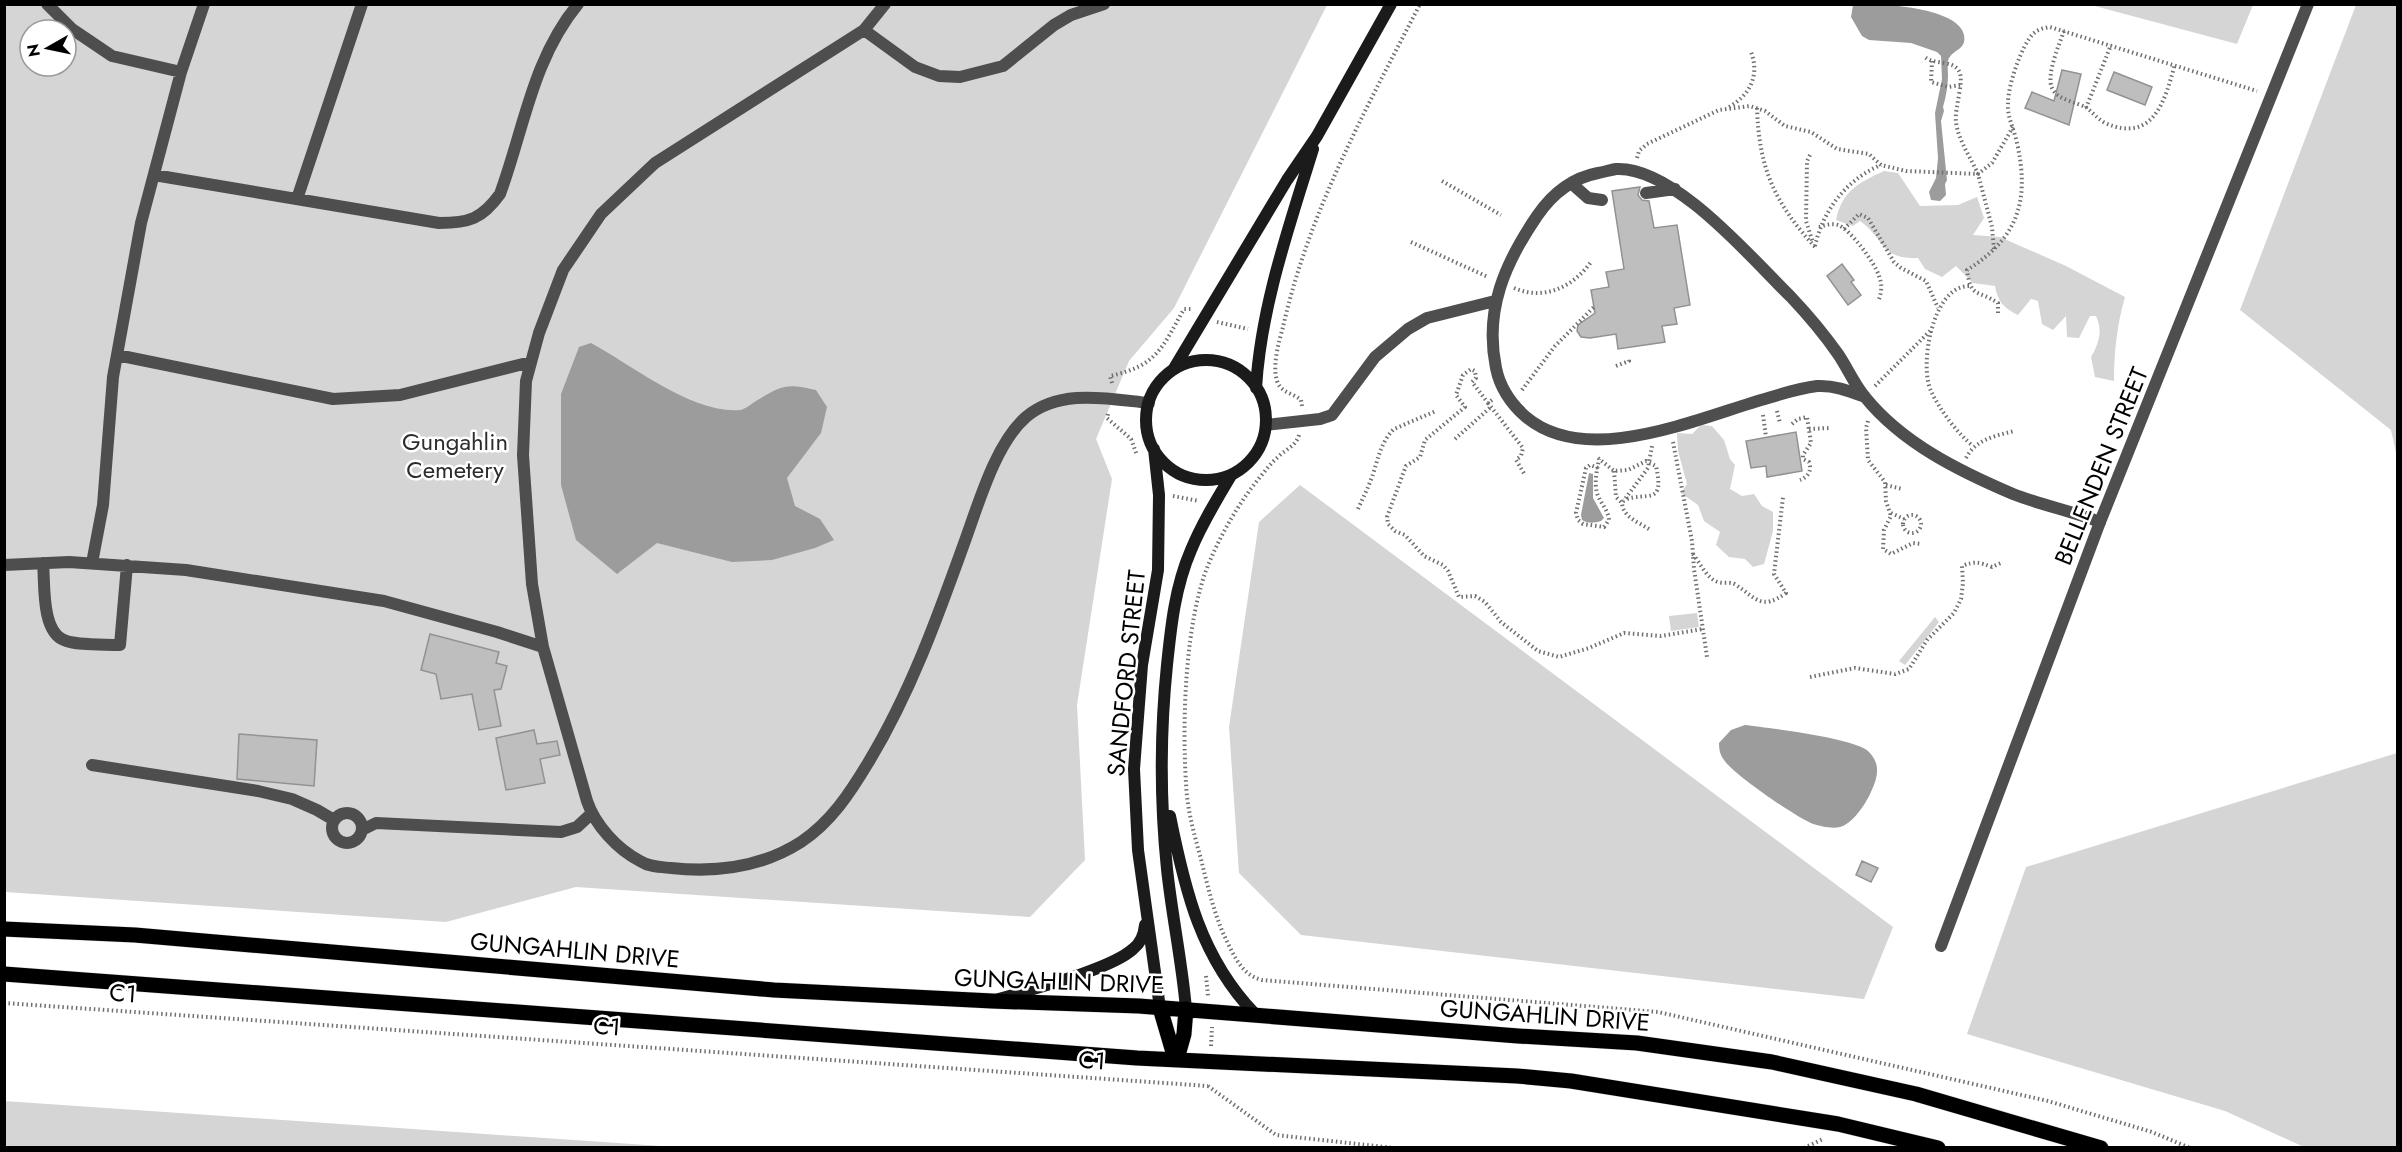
<svg xmlns="http://www.w3.org/2000/svg" width="2402" height="1152" viewBox="0 0 2402 1152" font-family="Jost,sans-serif">
  <style>
    .green { fill: #d5d5d5; fill-rule: evenodd }
    .water { fill: #9c9c9c }
    .building { fill: #bebebe; stroke: #929292; stroke-width: 1.5 }
    .lines { fill: none; stroke-linecap: round; stroke-linejoin: round }
    .primary-casing { stroke: #dbdbdb; stroke-width: 16 }
    .path { stroke: #707070; stroke-width: 4; stroke-dasharray: 1.5 3; stroke-linecap: butt }
    .service { stroke: #4e4e4e; stroke-width: 12 }
    .minor { stroke: #4e4e4e; stroke-width: 12 }
    .secondary { stroke: #1b1b1b; stroke-width: 12 }
    .primary { stroke: #000; stroke-width: 15 }
    .labels { text-anchor: middle; dominant-baseline: central; stroke-width: 5; stroke-linejoin: round; paint-order: stroke }
    .park-label { font-size: 24px; fill: #2c2c2c; stroke: #fff }
    .street-label { font-size: 24px; fill: #000; stroke: #fff }
  </style>
  <rect width="100%" height="100%" fill="#fff"/>
  <path class="green" d="M4,5H1327L1174,308L1129,361L1096,439L1112,479L1077,705L1085,860L1030,917L576,887L446,922L5,892ZM30,30H66V66H30Z
    M2091,5H2253L2237,44Z
    M2356,5H2397V457L2391,430L2240,310Z
    M1884,171L1898,173L1920,206L1958,205L1977,197L1984,218L1973,235L2000,237L2066,266L2125,297C2117,325 2114,352 2114,381L2095,377L2091,357C2099,343 2103,331 2096,316H2090L2079,338L2067,337L2066,316L2053,330L2042,324L2038,301L2031,299L2018,315C2004,308 1998,302 1995,286L1973,283L1956,266L1942,277L1925,269L1918,258C1881,260 1884,238 1860,221L1853,226L1836,220C1842,191 1858,183 1884,171Z
    M1701,425L1712,426L1724,440L1730,459L1735,465L1730,489L1742,496L1754,494L1762,506L1773,512V531L1764,564L1753,567L1745,559L1729,557L1716,545L1720,532L1704,521L1698,505L1681,493L1687,484L1678,451L1677,433L1692,434Z
    M1300,485L1893,927L1864,999L1301,935L1239,873L1229,727L1259,522Z
    M1697,613L1699,627L1671,631L1669,616Z
    M1935,617L1939,622L1905,665L1899,661Z
    M2397,753V1147H2304L2225,1111L1967,1034L2026,867Z
    M4,1101L676,1147H5Z"/>
  <path class="water" d="M1853,5C1876,2 1959,7 1964,35C1967,51 1951,49 1948,61C1947,65 1948,70 1948,75C1948,85 1946,97 1943,107L1944,111L1941,121L1947,180L1945,184L1946,195L1940,201L1931,200L1929,192L1936,178L1938,158L1935,113L1942,79L1941,56L1937,52L1911,43L1869,40L1862,36L1851,17Z
    M591,343C632,365 692,414 740,410C746,409 751,404 756,401C782,385 786,383 816,390L827,407L821,433L787,478L795,506L820,519L834,540L815,548L772,560L732,562L657,543L617,574L576,540L561,485V394L579,347Z
    M1589,473L1593,474V498L1604,518L1601,521C1594,523 1589,524 1582,520L1581,515Z
    M1745,725C1768,728 1856,738 1869,752C1882,765 1877,780 1870,794C1865,805 1852,824 1840,827C1832,829 1820,826 1813,824C1797,818 1733,774 1724,760C1720,755 1719,749 1719,743L1731,730Z"/>
  <path class="building" d="M2062,70L2081,74L2069,125L2025,108L2032,92L2054,101Z
    M2114,72L2152,87L2145,105L2107,90Z
    M1640,187L1638,195L1642,200L1649,201L1654,228L1677,225L1690,305L1674,308L1677,324L1662,326L1665,342L1618,349L1616,334L1590,338L1581,337L1577,331L1578,325L1595,313L1591,290L1609,287L1606,272L1624,269L1612,191Z
    M1842,264L1854,280L1851,282L1861,295L1848,305L1827,276Z
    M1796,432L1802,471L1767,477L1766,466L1751,468L1746,441Z
    M430,634L499,652L496,663L507,666L501,689L494,690L501,726L479,730L472,694L441,699L436,674L421,670Z
    M534,730L537,744L557,741L560,755L540,759L545,783L506,790L496,738Z
    M239,734L317,740L314,786L237,779Z
    M1862,861L1878,868L1871,882L1856,875Z"/>
  <g class="lines">
    <g class="primary-casing">
      <path id="primary" d="M4,929L135,935L774,990L992,1001L1139,1006L1518,1036L1637,1043L1772,1062L1916,1094L2101,1148
        M4,974L1137,1058L1517,1076L1571,1081L1838,1124L1938,1148
        M1160,1008L1175,1059
        M1177,1059L1184,1034L1186,1009"/>
    </g>
    <path class="path" d="M2064,31C2059,45 2046,75 2052,88C2057,100 2077,102 2087,108C2093,113 2098,119 2105,123C2154,144 2165,100 2175,64
      M1932,61L1931,82L1948,87L1960,85
      M1729,107C1750,95 1760,75 1751,52
      M1757,108C1759,168 1774,202 1815,247
      M2086,108L2111,45
      M1810,155L1807,161L1806,221L1813,243
      M1637,158L1639,151L1647,144L1719,110L1750,106L1765,111L1785,126L1811,132L1837,149L1869,154L1881,165L1906,171L1978,174C1971,158 1958,140 1956,122C1954,108 1965,81 1959,71C1953,60 1934,65 1925,57
      M1442,181L1501,215
      M1819,227C1825,225 1832,223 1838,225C1850,229 1875,263 1879,276C1882,284 1882,291 1879,299
      M1844,229L1859,214L1868,218L1894,262L1901,268L1926,281L1938,308
      M1411,242L1488,277
      M1815,246C1823,210 1847,179 1881,165
      M1994,249L1992,227L1978,174L1992,163L2013,127
      M1969,286C1932,286 1919,366 1931,391C1939,409 1958,434 1973,446
      M1514,288C1544,301 1573,287 1591,262
      M1998,313V303C1977,289 1971,299 1967,270C2018,238 2030,201 2017,143C2014,129 2007,117 2008,103C2008,86 2021,46 2033,34C2038,29 2044,28 2050,27L2257,91
      M1217,322L1248,329
      M1616,366L1629,361L1628,357
      M1112,383L1110,376C1157,366 1162,348 1184,309H1192
      M1875,386L1931,330
      M1522,390L1555,346L1594,307
      M1492,400L1488,403L1472,382L1476,378L1475,371L1471,369L1463,375L1456,395L1465,407L1425,440L1420,457L1406,466L1404,471L1387,517L1388,524L1395,531L1405,535L1424,556L1443,565L1448,571L1459,597L1475,596L1485,602L1501,622L1538,651L1559,657L1589,648L1624,633L1661,636L1703,629
      M1488,403L1523,448L1521,456L1516,460L1525,475
      M1302,406L1301,400C1293,393 1281,393 1277,381C1272,365 1279,342 1283,327C1309,211 1366,109 1420,4
      M1777,411L1780,423
      M1108,414L1107,418L1131,439L1137,455
      M1763,415L1766,437
      M1868,421L1866,428L1868,460L1885,482L1886,501L1891,516L1884,530L1883,549L1891,554L1913,543L1922,544
      M1792,424L1798,419L1807,417L1811,443L1803,455V459L1809,462C1812,471 1808,477 1800,480
      M1809,429L1830,428
      M1299,435C1296,446 1286,449 1278,457C1271,463 1266,470 1260,477C1239,503 1222,532 1209,563C1185,620 1182,721 1186,783C1187,809 1194,834 1201,859C1207,884 1213,909 1223,933C1232,951 1240,975 1262,980L1658,1012L2048,1101L2152,1132L2190,1148
      M1455,439L1491,407
      M1673,442L1692,541L1694,569L1707,657
      M1598,458L1614,471L1628,470L1646,461L1656,466C1665,507 1647,491 1624,500
      M1966,458C1976,439 1995,436 2014,431
      M1598,468L1590,465L1586,468L1576,513L1578,520L1583,524L1604,527L1609,520C1608,509 1600,503 1597,493C1594,482 1597,470 1599,459
      M1614,471L1616,497L1622,503
      M1886,485L1902,489
      M1173,496L1199,501
      M1358,509C1363,498 1368,488 1372,477C1378,460 1380,443 1394,429L1436,411
      M1891,513L1904,519
      M1903 524a9 9 0 1 1 18 0a9 9 0 1 1-18 0Z
      M1649,529C1638,522 1623,517 1622,503L1648,468L1652,446
      M1693,554C1700,563 1707,579 1718,582C1724,584 1730,581 1736,585C1756,598 1761,611 1786,593L1774,574L1783,497
      M1810,677L1855,668L1895,674L1909,669L1927,640L1954,613L1961,599L1963,583L1962,566C1975,561 1979,562 1992,567L2003,562
      M1206,976L1208,996
      M4,1003L1208,1086
      M1211,1046L1212,1027
      M1208,1086L1276,1135L1394,1148
      M1804,1148L1823,1139"/>
    <path class="service" d="M47,4L72,29L112,56L181,72
      M864,30L915,67L939,76L960,77L1003,66L1054,25L1071,15L1104,4
      M154,175L439,223C469,223 482,219 500,194C524,129 532,60 578,4
      M1571,183L1588,198L1602,200
      M1646,193L1675,189
      M297,199L362,4
      M117,355L333,399L400,395L531,362
      M1865,397C1849,391 1834,385 1817,386C1800,388 1784,393 1768,398C1700,417 1588,469 1526,417C1510,403 1500,388 1496,368C1484,310 1505,263 1537,216C1552,194 1572,178 1598,173C1604,172 1610,170 1616,169C1674,166 1752,259 1791,297C1808,315 1824,334 1838,354C1847,367 1854,384 1865,397C1902,443 1959,471 2013,494C2041,505 2071,511 2100,522
      M1266,425L1320,419L1332,415L1375,357L1408,329L1427,318L1495,301
      M43,563C45,583 41,631 64,640C77,646 105,644 120,645L127,565
      M92,563L103,505L113,377L141,223L181,72L204,4
      M4,565L69,562L186,570L384,601L497,632L543,647L587,801C595,825 617,849 640,861C649,867 660,867 671,868C717,873 762,867 801,842C831,822 850,793 868,763C911,692 938,616 966,538C979,502 996,443 1026,417C1060,388 1109,399 1149,403
      M543,647L532,584L523,455L526,381L539,333L563,270L601,214L655,163L864,30L885,4
      M92,765L258,791L292,799L317,810L334,820
      M332 828a15 15 0 1 1 30 0a15 15 0 1 1-30 0Z
      M362,830L376,823L561,832L577,827L591,814"/>
    <path class="minor" d="M1941,946L2100,522L2308,4"/>
    <path class="secondary" d="M1146 420a60 60 0 1 1 120 0a60 60 0 1 1-120 0Z
      M1173,370L1287,180L1317,136L1391,4
      M1256,388C1261,306 1289,227 1313,149
      M1154,449L1159,495L1158,570L1142,665L1134,769L1138,850L1160,1008
      M1170,816C1185,891 1201,958 1255,1014
      M999,999C1031,989 1110,970 1133,949C1141,943 1144,935 1145,925
      M1186,1009C1182,962 1172,916 1167,869C1160,801 1160,733 1167,665C1171,626 1175,587 1191,550C1202,523 1217,499 1232,474"/>
    <use href="#primary" class="primary"/>
  </g>
  <g class="labels">
    <g class="park-label">
      <text x="455" y="441">Gungahlin<tspan x="455" dy="28">Cemetery</tspan></text>
    </g>
    <g class="street-label">
      <text transform="translate(2101 466) rotate(-68)">BELLENDEN STREET</text>
      <text transform="translate(1126 673) rotate(-84)">SANDFORD STREET</text>
      <text transform="translate(575 950) rotate(5)">GUNGAHLIN DRIVE</text>
      <text transform="translate(1059 981) rotate(2)">GUNGAHLIN DRIVE</text>
      <text transform="translate(123 993) rotate(4)">C1</text>
      <text transform="translate(1545 1015) rotate(4)">GUNGAHLIN DRIVE</text>
      <text transform="translate(607 1026) rotate(4)">C1</text>
      <text transform="translate(1092 1060) rotate(4)">C1</text>
    </g>
  </g>
  <rect width="2402" height="1152" fill="none" stroke="#000000" stroke-width="12"/>
  <g transform="translate(48 48) rotate(261)"><circle r="28" fill="#ffffff" stroke="#999999" stroke-width="1.5"/>
  <path d="M0-4.5L10 22L0 15L-10 22Z" fill="#000000"/>
  <text y="-9" font-size="16" font-weight="bold" text-anchor="middle" fill="#000000">N</text>
  </g>
</svg>
